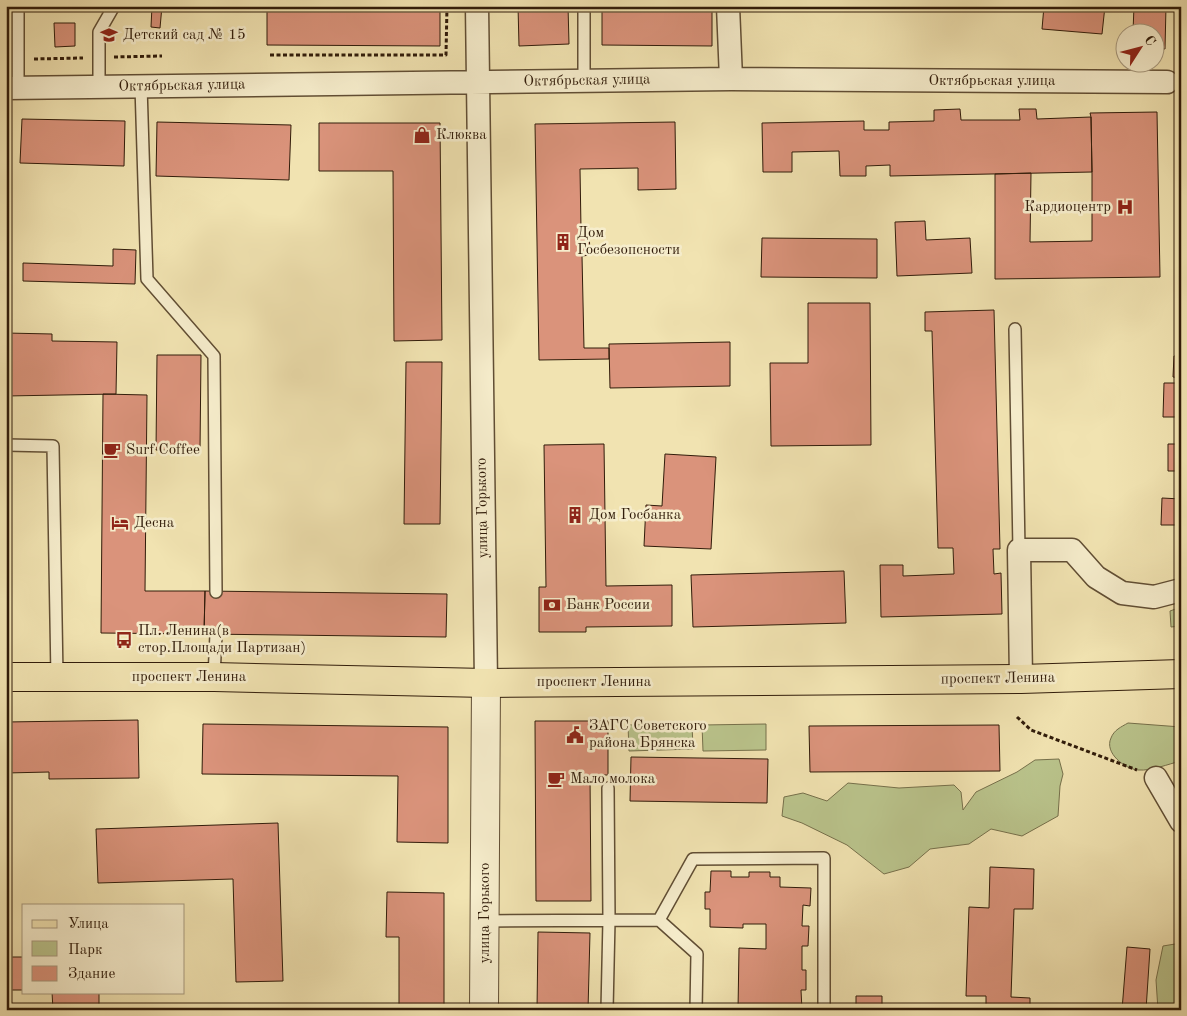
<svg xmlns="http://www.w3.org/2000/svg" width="1187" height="1016" viewBox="0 0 1187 1016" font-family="'Old Standard TT',serif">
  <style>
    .green { fill: #bac48c; stroke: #76704b }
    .building { fill: #da937b; stroke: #311c0a }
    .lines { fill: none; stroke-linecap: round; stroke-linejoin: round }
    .service-casing { stroke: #614e34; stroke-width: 14 }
    .minor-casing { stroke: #614e34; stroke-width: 25 }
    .tertiary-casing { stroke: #614e34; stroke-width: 30 }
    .primary-casing { stroke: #311c0a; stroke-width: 30 }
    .path { stroke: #311c0a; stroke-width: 3; stroke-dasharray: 4 2.5; stroke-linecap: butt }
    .service { stroke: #f6edcc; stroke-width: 11 }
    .minor { stroke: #f6edcc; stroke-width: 22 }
    .tertiary { stroke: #f6edcc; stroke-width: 28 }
    .primary { stroke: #f1e3b1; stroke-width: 28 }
    .labels { text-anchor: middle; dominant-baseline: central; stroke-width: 5; stroke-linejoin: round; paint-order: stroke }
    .poi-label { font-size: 15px; fill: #311c0a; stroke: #f6edcc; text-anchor: start }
    .street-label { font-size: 15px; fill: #311c0a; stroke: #f6edcc }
  </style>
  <rect width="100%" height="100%" fill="#f1e3b1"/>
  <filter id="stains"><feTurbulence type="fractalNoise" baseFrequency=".004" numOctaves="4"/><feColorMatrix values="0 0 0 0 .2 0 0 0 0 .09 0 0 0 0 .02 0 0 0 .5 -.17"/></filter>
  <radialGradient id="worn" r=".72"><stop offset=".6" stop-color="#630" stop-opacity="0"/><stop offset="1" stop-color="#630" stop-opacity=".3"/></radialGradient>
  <path class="green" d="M1181,607V626L1171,627L1170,611Z
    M692,723L693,749L629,751L628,725Z
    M1128,723L1181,727V761C1168,764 1152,771 1138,770C1125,769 1104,753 1111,738C1114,730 1121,727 1128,723Z
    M766,724V750L703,751L702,725Z
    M1059,759L1063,774L1060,786L1058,816L1022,836L991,829L969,844L930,849L909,867L884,874L847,845L802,823L782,816L784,797L803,793L827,801L848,783L899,788L954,785L961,792L963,810L976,792L1017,772L1035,760Z
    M1181,943V1010H1158L1156,980L1163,946Z"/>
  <path class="building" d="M152,6H162L160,28L151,27Z
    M402,6H440V46L267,45V8H402Z
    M518,6H568L569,44L519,46Z
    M1044,6H1105L1102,34L1042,29Z
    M1134,6H1166L1165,49L1154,48V32H1133Z
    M602,8H712V46L602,45Z
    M54,23H75V46L55,47Z
    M960,109L961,120H1020L1019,109H1036L1037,119L1091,117L1092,172L890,176V165L866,166V176H840L839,151L792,152V172H763L762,123L864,121V130H889V122L934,121V110Z
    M1157,112L1160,277L995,279V174L1031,173L1030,242L1092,241V172L1091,117L1090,113Z
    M22,119L125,121L124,166L20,163Z
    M157,122L291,125L289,180L156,176Z
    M675,122L676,189L638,190V168L580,169L581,229H589L590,255L582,256L584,348H609V359L539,360L535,124Z
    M319,123H440L442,340L394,341L393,171H319Z
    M925,221L926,240L970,238L972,273L897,276L895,222Z
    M762,238L877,239V278L761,277Z
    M113,249L136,250L135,284L23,281V263L113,266Z
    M808,303H870L871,445L771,446L770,363H808Z
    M994,310L1000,549H993L994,574L1001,573L1002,614L881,617L880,565H903V576L954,574L953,548H938L932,331H925V312Z
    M6,333L52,334V341L117,342L116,394L6,396Z
    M730,342V386L610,388L609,344Z
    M157,355H201L200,450H156Z
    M1174,356H1181V378L1173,377Z
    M406,362H442L440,524H404Z
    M1164,383H1181V417H1163Z
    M103,394L147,395L145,591H205L204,634L101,633Z
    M604,444L606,586L672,585V626L586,627V632H539V587H546L544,445Z
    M1168,444H1181V471H1168Z
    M665,454L716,457L711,549L644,546L646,505L662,506Z
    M1162,498L1181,499V525H1161Z
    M844,571L846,623L693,627L691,575Z
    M205,591L447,594L446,637L204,634Z
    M138,720L139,778L49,779V772L6,773V722Z
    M535,721H608V775H590L591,901H536Z
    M203,724L448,727V843L397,842L398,776L202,774Z
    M999,725L1000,771L810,772L809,726Z
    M631,757L768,759L767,803L630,801Z
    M278,823L283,981L236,982L233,879L98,883L96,829Z
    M990,867L1034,869L1033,909H1014L1011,997L1030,998V1010H986V996H966L969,907L989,908Z
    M711,871H731V877H749V872H770V877H780V887L811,888L810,906L803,905L802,926H809L808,946H802V970H806V990H801L802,1010H738L739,948L766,949V924H743V928L710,927V909H705V892H710Z
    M387,892L444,893V1010H399V937H386Z
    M538,932L590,933L588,1010H537Z
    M1127,947L1150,949L1146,1010H1122Z
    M6,957H24V990H6Z
    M52,992H99V1010H53Z
    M856,996H882V1010H856Z"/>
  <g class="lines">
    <g class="service-casing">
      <path id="service" d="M584,81V6
        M141,86L147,279L214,356L216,592
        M99,87V32L114,6
        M18,88V6
        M1015,329L1019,550
        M6,445L53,446L57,677
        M214,677L216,634
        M659,920L697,954L696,1010
        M485,921L659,920L693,859L824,858V1010
        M607,1010L609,920L608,788"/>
    </g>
    <g class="minor-casing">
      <path id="minor" d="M477,6L486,683
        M728,6L731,79
        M6,88L731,79L1167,82
        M1021,679L1019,550H1072L1096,577L1122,593L1154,597L1181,590
        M1156,778L1181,821"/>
    </g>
    <g class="tertiary-casing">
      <path id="tertiary" d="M484,1010L486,683"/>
    </g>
    <g class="primary-casing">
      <path id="primary" d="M6,677H214L486,683L1021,679L1181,674"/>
    </g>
    <path class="path" d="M270,55H446L447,6
      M114,57L162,56
      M34,59L83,58
      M1177,64V6
      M1017,717L1031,730L1137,770"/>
    <use href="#service" class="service"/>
    <use href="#minor" class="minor"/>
    <use href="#tertiary" class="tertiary"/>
    <use href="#primary" class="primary"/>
  </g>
  <defs>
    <g id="school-bare" transform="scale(1.35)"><path d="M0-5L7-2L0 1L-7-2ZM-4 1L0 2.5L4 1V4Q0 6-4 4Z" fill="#8f2418" stroke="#f6edcc" stroke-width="2.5" paint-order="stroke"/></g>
    <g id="shop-bare" transform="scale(1.35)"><path d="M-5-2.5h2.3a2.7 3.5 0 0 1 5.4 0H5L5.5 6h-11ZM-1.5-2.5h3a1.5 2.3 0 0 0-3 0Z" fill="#8f2418" stroke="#f6edcc" stroke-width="2.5" paint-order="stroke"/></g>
    <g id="hospital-bare" transform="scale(1.35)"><path d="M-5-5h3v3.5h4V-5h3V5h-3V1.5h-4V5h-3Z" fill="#8f2418" stroke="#f6edcc" stroke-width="2.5" paint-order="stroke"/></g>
    <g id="building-bare" transform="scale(1.35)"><path d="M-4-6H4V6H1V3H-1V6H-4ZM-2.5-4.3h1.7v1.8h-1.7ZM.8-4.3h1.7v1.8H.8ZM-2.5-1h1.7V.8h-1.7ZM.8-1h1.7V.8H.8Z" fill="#8f2418" stroke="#f6edcc" stroke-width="2.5" paint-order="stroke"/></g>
    <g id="cafe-bare" transform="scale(1.35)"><path d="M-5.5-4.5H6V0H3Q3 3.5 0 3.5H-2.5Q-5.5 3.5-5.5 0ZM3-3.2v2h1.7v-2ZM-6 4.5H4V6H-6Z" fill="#8f2418" stroke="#f6edcc" stroke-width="2.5" paint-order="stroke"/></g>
    <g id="hotel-bare" transform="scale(1.35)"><path d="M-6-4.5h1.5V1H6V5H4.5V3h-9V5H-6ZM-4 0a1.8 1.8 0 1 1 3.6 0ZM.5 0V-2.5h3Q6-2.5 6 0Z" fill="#8f2418" stroke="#f6edcc" stroke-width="2.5" paint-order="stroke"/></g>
    <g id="bank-bare" transform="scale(1.35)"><path d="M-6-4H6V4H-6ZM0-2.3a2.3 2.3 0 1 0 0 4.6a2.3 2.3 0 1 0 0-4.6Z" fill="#8f2418" stroke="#f6edcc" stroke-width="2.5" paint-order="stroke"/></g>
    <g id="bus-bare" transform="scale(1.35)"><path d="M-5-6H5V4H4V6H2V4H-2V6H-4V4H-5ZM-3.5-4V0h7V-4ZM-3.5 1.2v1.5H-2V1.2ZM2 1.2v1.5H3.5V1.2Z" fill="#8f2418" stroke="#f6edcc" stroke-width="2.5" paint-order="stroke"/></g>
    <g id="civic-bare" transform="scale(1.35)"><path d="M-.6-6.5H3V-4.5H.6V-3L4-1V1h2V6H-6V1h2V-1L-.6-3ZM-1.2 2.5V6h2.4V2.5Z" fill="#8f2418" stroke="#f6edcc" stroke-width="2.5" paint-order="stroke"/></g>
  </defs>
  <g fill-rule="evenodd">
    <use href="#school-bare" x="109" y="35"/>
    <use href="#shop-bare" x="422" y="135"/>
    <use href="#hospital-bare" x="1125" y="207"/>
    <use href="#building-bare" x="563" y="242"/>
    <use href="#cafe-bare" x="112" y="450"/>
    <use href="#building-bare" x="575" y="515"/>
    <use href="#hotel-bare" x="120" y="523"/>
    <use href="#bank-bare" x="552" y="605"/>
    <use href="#bus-bare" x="124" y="640"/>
    <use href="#civic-bare" x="575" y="735"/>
    <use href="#cafe-bare" x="556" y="779"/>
  </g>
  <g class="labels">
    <g class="poi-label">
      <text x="123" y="35">Детский сад № 15</text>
      <text x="436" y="135">Клюква</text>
      <text x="1111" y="207" text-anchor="end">Кардиоцентр</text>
      <text x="577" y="233">Дом<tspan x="577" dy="17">Госбезопсности</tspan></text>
      <text x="126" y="450">Surf Coffee</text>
      <text x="589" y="515">Дом Госбанка</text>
      <text x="134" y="523">Десна</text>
      <text x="566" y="605">Банк России</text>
      <text x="138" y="631">Пл. Ленина(в<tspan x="138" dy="17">стор.Площади Партизан)</tspan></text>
      <text x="589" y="726">ЗАГС Советского<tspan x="589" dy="17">района Брянска</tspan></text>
      <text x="570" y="779">Мало молока</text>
    </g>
    <g class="street-label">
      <text transform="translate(587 81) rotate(-1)">Октябрьская улица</text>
      <text x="992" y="81">Октябрьская улица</text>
      <text transform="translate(182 86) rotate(-1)">Октябрьская улица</text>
      <text transform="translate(483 508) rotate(-91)">улица Горького</text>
      <text x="189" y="677">проспект Ленина</text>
      <text transform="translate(998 679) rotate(-1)">проспект Ленина</text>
      <text x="594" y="682">проспект Ленина</text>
      <text transform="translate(485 913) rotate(-90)">улица Горького</text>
    </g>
  </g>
  <rect width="1187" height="1016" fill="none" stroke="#f1e3b1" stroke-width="25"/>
  <rect x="8" y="8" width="1172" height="1001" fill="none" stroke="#311c0a" stroke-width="2.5"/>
  <rect x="12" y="12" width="1162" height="991" fill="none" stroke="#311c0a"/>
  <rect x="22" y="904" width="162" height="90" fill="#f6edcc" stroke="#a7997e"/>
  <rect x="32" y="920" width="25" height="8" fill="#f1e3b1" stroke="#a7997e"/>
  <text x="68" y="928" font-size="15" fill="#311c0a">Улица</text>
  <rect x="32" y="941" width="25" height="15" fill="#bac48c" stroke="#a7997e"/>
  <text x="68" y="954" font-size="15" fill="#311c0a">Парк</text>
  <rect x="32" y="966" width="25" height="15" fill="#da937b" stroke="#a7997e"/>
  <text x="68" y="978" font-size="15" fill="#311c0a">Здание</text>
  <g transform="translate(1140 48) rotate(54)"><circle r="24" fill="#f6edcc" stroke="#a7997e"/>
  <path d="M0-4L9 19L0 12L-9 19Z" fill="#8f2418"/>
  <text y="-8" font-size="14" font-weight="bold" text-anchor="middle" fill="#311c0a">С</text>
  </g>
  <rect width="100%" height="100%" filter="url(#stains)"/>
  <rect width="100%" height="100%" fill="url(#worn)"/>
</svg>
